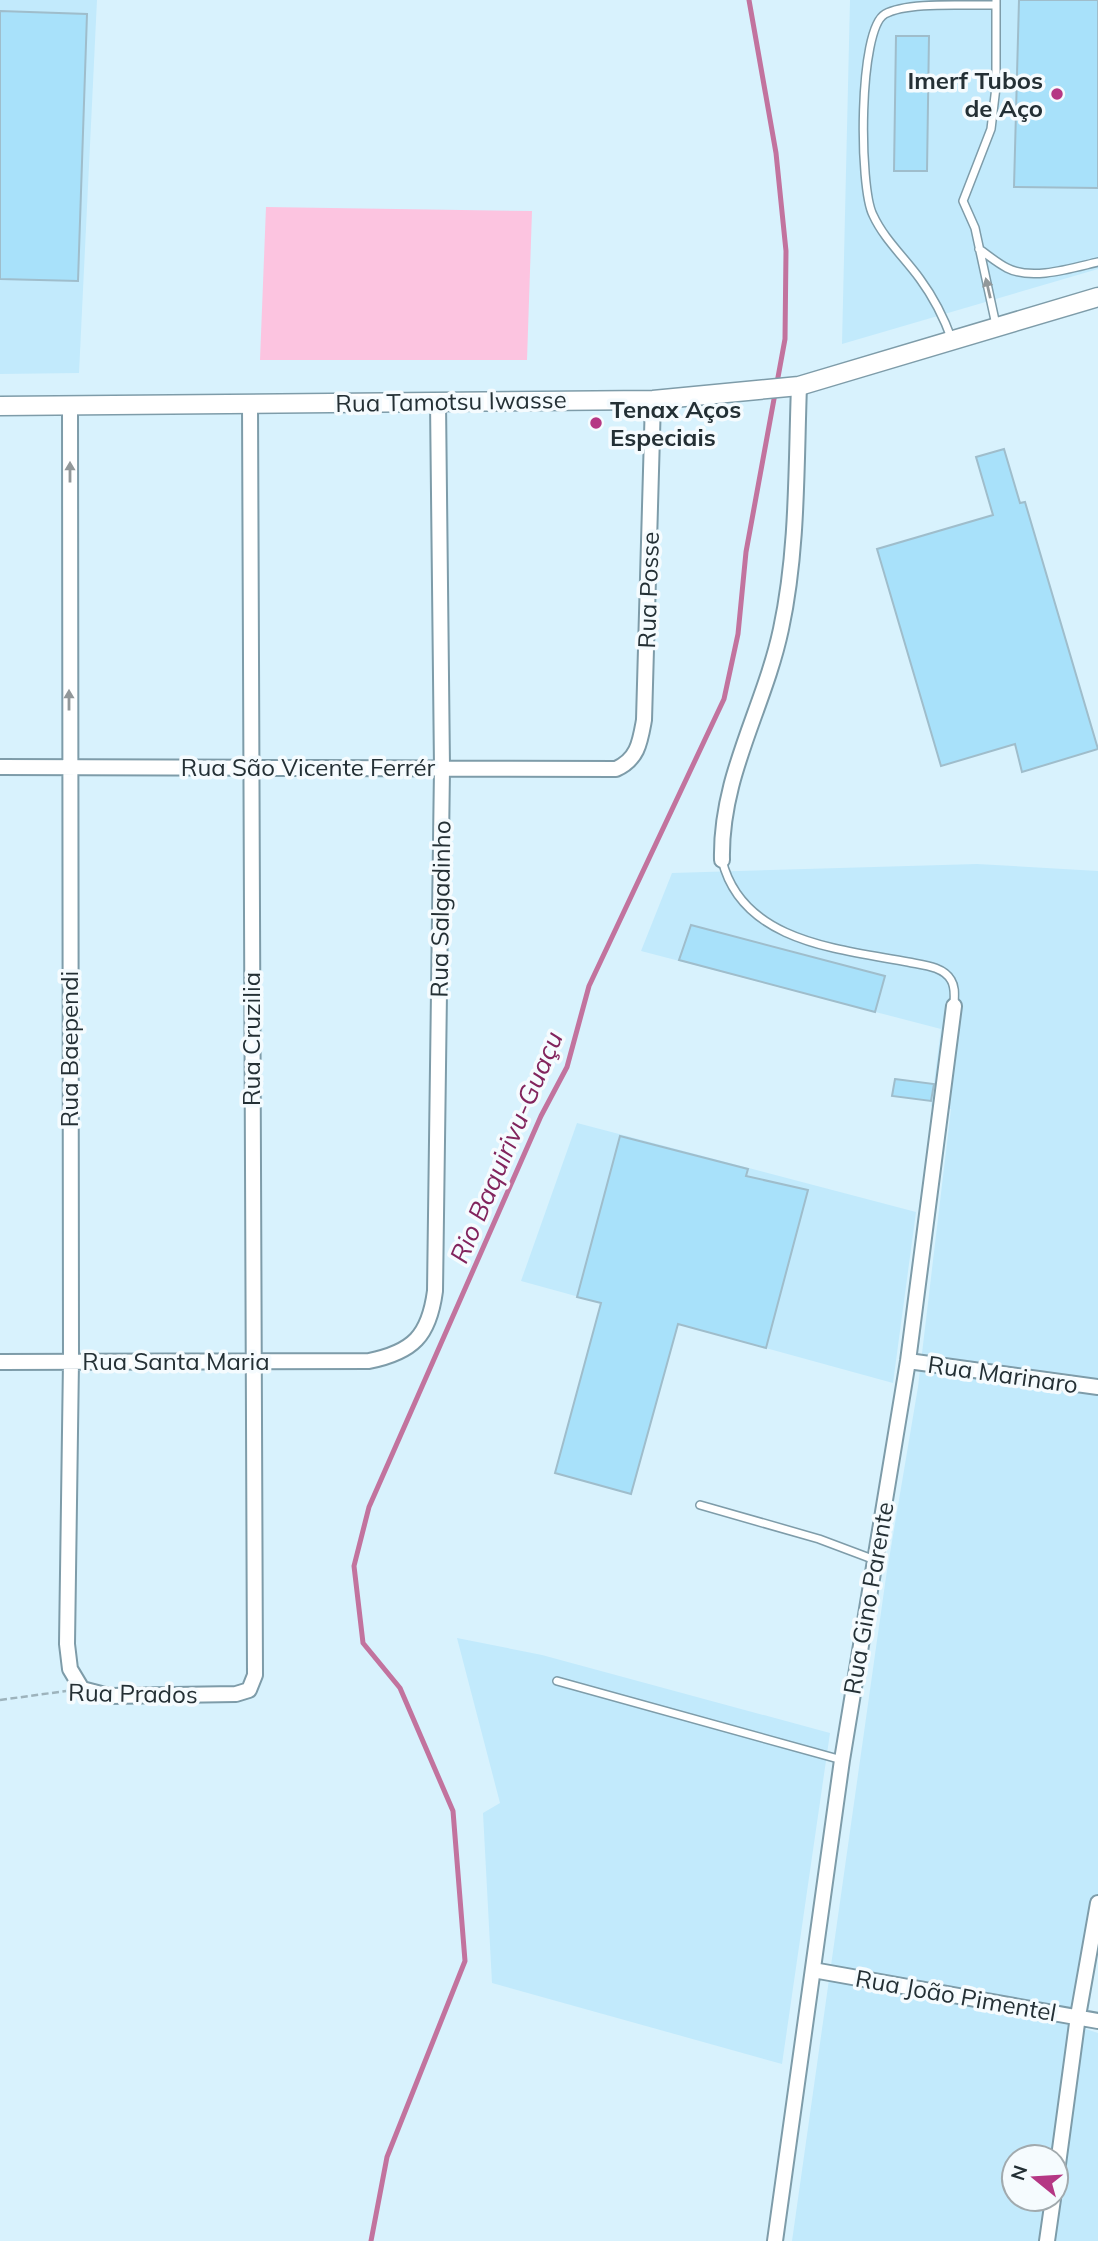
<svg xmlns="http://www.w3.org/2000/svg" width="1098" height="2241" viewBox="0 0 1098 2241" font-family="Mulish,sans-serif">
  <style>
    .built { fill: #c2eafc; fill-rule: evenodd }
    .green { fill: #fcc4e0 }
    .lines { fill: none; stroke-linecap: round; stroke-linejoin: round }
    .stream { stroke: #c2739e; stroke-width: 5 }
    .building { fill: #a8e1fa; stroke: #9fbdcb; stroke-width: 2 }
    .service-casing { stroke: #7e9ca9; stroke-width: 10 }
    .minor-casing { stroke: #7e9ca9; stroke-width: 18 }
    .tertiary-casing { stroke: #7e9ca9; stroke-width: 21 }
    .path { stroke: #9db3bc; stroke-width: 2.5; stroke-dasharray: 7 3.5; stroke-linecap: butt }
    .service { stroke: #fff; stroke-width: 7 }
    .minor { stroke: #fff; stroke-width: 14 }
    .tertiary { stroke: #fff; stroke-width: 18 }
    .oneway { fill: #92989a }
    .poi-dot { fill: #b53784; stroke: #f5fbfe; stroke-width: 2.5 }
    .labels { text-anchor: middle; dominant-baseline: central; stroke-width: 7; stroke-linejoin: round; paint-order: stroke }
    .poi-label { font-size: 24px; font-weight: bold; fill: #243035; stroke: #f5fbfe; text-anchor: end }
    .street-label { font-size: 24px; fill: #243035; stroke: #f5fbfe }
    .water-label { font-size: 26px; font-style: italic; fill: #82245d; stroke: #f5fbfe }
  </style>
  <rect width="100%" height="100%" fill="#d8f2fd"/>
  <path class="built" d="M0,0H97L79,373L0,374Z
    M850,0H1098V269L842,344Z
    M977,864L1098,871V1947L1086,2029L1098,2033V2241H792L886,1577L918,1387L951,1109L931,1106L941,1029L641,951L672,873ZM1014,2157H1056V2199H1014Z
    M577,1123L916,1212L893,1383L521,1281Z
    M457,1638L542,1655L830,1733L782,2064L492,1983L483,1813L500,1803Z"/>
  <path class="green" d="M266,207L532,211L527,360H260Z"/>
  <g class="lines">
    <path class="stream" d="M371,2241L387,2157L465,1961L453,1811L400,1688L363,1643L354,1566L369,1507L541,1116L567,1067L589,986L724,699L738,634L746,552L785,339L786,251L776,153L749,0"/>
  </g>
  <path class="building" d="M1019,0H1098V188L1014,187Z
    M0,11L87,14L78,281L0,279Z
    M896,36H929L927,171H894Z
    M1004,449L1020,503L1025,502L1098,749L1022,772L1015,744L941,766L877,549L993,515L976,457Z
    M691,925L885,976L875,1012L679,960Z
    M895,1079L934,1084L931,1101L892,1096Z
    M620,1136L748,1169L746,1176L808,1190L766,1348L678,1324L631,1494L555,1473L601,1303L577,1297Z"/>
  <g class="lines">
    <g class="service-casing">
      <path id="service" d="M996,0V87L991,129L963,201L975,228L996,325
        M979,249C988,255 997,263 1007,268C1032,281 1072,268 1098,262
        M952,340C944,318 934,298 920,279C904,257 884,239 873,215C859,188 858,29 885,14C908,1 968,6 996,5
        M722,860C742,942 838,949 908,962C922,965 943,966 951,980C956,988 954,997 954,1006
        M700,1505L819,1539L875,1560
        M557,1681L842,1760"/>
    </g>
    <g class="minor-casing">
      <path id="minor" d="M70,406L71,1361L67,1644L70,1669L82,1689L109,1696L236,1694L249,1690L255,1675L250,404
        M0,767L616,769C638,759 640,742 644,720L653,400
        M722,860C720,776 764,709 781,629C798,550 796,467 799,386
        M908,1361L1098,1387
        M0,1362L369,1361C413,1352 429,1336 435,1291L442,768L438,402
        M813,1970L1098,2021
        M1056,2179L1078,2016L1098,1903
        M775,2241L842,1760L908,1361L954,1006
        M1047,2241L1053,2199"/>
    </g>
    <g class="tertiary-casing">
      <path id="tertiary" d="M0,406L653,400L799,386L1098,297"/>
    </g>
    <path class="path" d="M0,1700L66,1691"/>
    <use href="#service" class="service"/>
    <use href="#minor" class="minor"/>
    <use href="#tertiary" class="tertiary"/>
  </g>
  <defs><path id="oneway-solid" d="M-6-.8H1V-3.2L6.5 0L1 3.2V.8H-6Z" transform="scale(1.75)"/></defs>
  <g class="oneway">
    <use href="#oneway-solid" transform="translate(988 288) rotate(-103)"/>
    <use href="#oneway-solid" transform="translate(70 472) rotate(-90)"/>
    <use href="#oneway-solid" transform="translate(69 700) rotate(-90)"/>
  </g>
  <g class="poi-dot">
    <circle cx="1057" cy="94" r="7"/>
    <circle cx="596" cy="423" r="7"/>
  </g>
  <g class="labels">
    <g class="poi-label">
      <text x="1043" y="80">Imerf Tubos<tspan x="1043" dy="28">de Aço</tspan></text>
      <text x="610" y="409" text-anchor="start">Tenax Aços<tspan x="610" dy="28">Especiais</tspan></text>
    </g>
    <g class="street-label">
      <text transform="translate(451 401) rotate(-1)">Rua Tamotsu Iwasse</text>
      <text transform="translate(648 590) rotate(-88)">Rua Posse</text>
      <text x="308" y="767">Rua São Vicente Ferrér</text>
      <text transform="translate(440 909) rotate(-89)">Rua Salgadinho</text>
      <text transform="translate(251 1039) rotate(-90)">Rua Cruzilia</text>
      <text transform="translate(69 1049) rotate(-90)">Rua Baependi</text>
      <text x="176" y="1361">Rua Santa Maria</text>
      <text transform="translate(1003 1374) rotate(8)">Rua Marinaro</text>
      <text transform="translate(868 1598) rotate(-80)">Rua Gino Parente</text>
      <text transform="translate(133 1693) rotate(1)">Rua Prados</text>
      <text transform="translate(956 1995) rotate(10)">Rua João Pimentel</text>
    </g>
    <g class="water-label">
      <text transform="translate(506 1147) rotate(-67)">Rio Baquirivu-Guaçu</text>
    </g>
  </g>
  <g transform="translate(1035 2178) rotate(288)"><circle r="33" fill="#f5fbfe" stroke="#a1aaae" stroke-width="2"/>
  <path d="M0-5L12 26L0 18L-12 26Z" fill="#b53784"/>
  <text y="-10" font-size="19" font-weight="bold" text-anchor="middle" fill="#243035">N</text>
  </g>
</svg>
